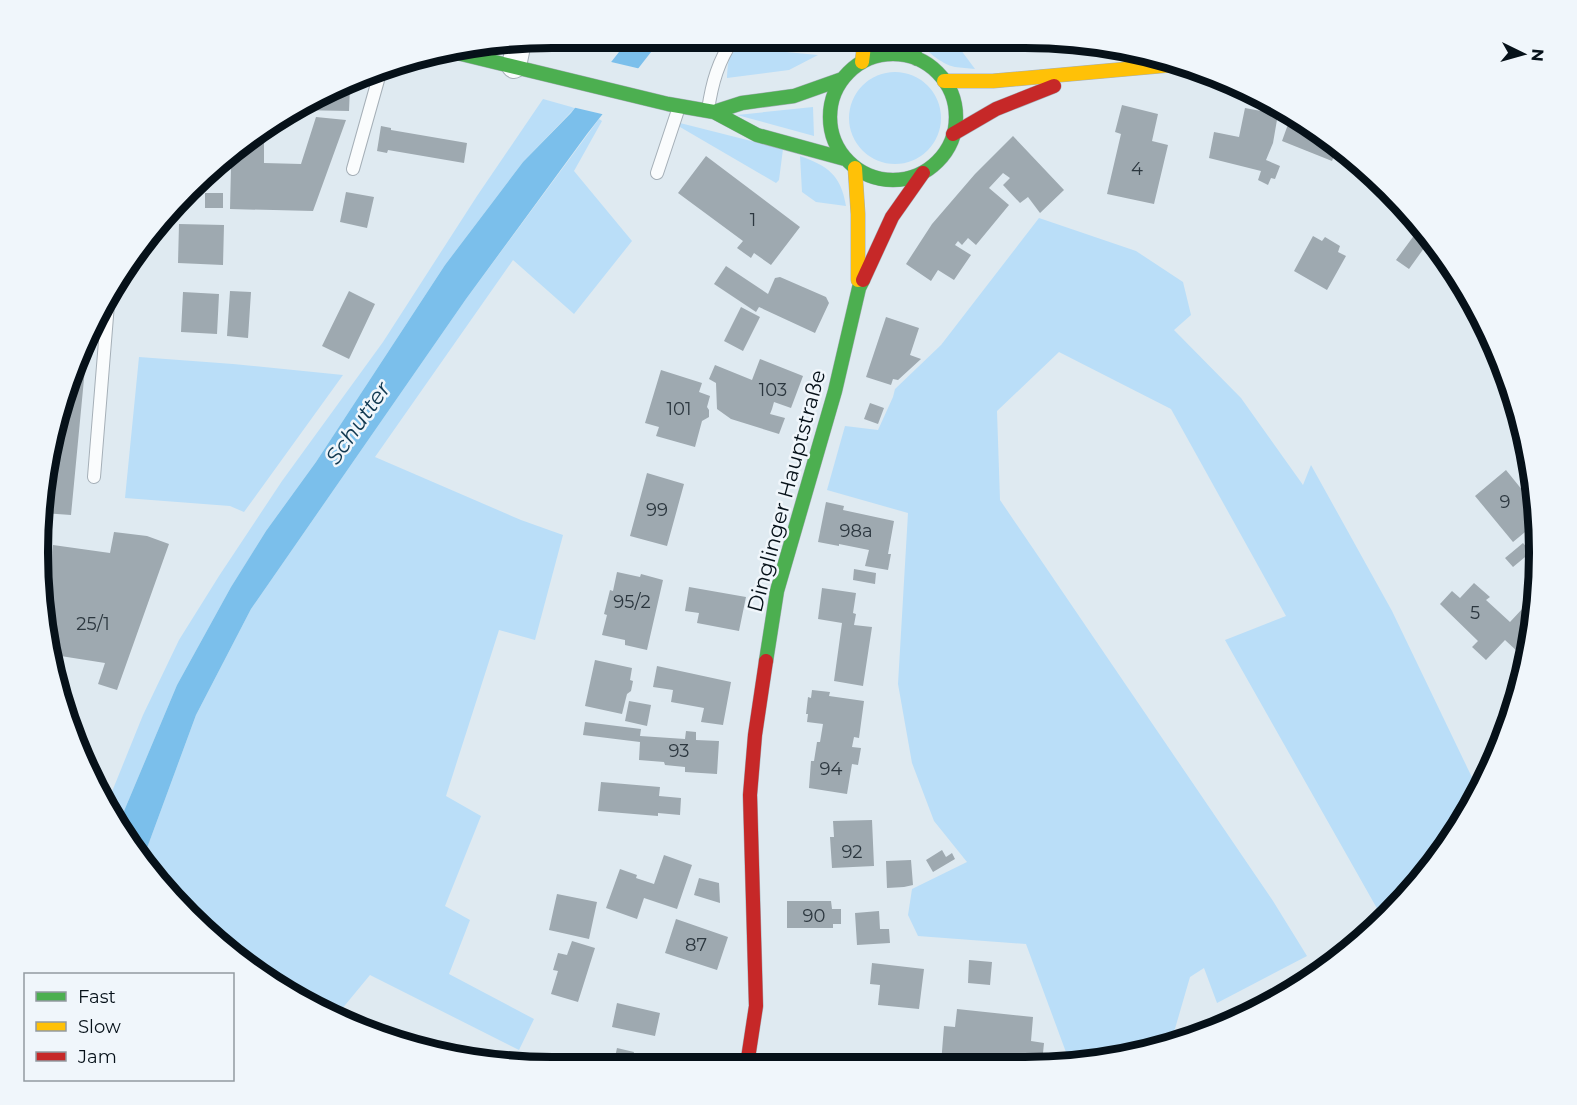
<svg xmlns="http://www.w3.org/2000/svg" width="1577" height="1105" viewBox="0 0 1577 1105" font-family="Montserrat,sans-serif">
  <style>
    .green { fill: #badef8 }
    .water { fill: #7bbfeb }
    .pier { fill: #dfeaf1 }
    .building { fill: #9ea9b0 }
    .lines { fill: none; stroke-linecap: round; stroke-linejoin: round }
    .lane-casing { stroke: #a5afb7; stroke-width: 14 }
    .street-casing { stroke: #a5afb7; stroke-width: 26 }
    .fast-casing { stroke: #a5afb7; stroke-width: 15 }
    .slow-casing { stroke: #a5afb7; stroke-width: 15 }
    .jam-casing { stroke: #a5afb7; stroke-width: 15 }
    .lane { stroke: #fafcfd; stroke-width: 12 }
    .street { stroke: #fafcfd; stroke-width: 24 }
    .fast { stroke: #4caf50; stroke-width: 14 }
    .slow { stroke: #ffc107; stroke-width: 14 }
    .jam { stroke: #c62828; stroke-width: 14 }
    .labels { text-anchor: middle; dominant-baseline: central; stroke-width: 5; stroke-linejoin: round; paint-order: stroke }
    .number-label { font-size: 18px; fill: #2c373f }
    .street-label { font-size: 21px; fill: #061119; stroke: #f0f6fb }
    .water-label { font-size: 22px; font-style: italic; fill: #103850; stroke: #f0f6fb }
    .rim { fill: none; stroke: #061119; stroke-width: 8 }
  </style>
  <rect width="100%" height="100%" fill="#dfeaf1"/>
  <path class="green" d="M918,38H952L975,69C968,68 961,68 955,67C941,64 924,50 918,38Z
    M742,48L818,55L789,70L727,78C728,65 727,51 742,48Z
    M849 118a46 46 0 1 1 92 0a46 46 0 1 1-92 0Z
    M543,99L575,108L523,162L445,265L316,462L266,531L231,587L177,685L119,823L107,804L143,715L179,640L219,576L282,481L383,342L477,196Z
    M813,107L814,136L737,115Z
    M599,119L602,121L574,171L632,241L574,314L513,260L375,457L521,520L563,535L535,640L499,630L446,796L481,816L445,906L470,920L449,974L534,1019L519,1050L370,975L341,1010L382,1036L325,1015L239,961L166,892L143,859L196,715L251,609L466,299Z
    M680,123L783,149L779,180L776,183L680,127Z
    M800,156C828,166 841,175 846,206L816,202L802,192Z
    M1039,218L1136,251L1183,282L1191,315L1174,330L1241,398L1303,485L1311,465L1392,611L1479,792L1433,866L1383,919L1225,640L1286,616L1171,409L1059,352L997,411L1000,500L1273,901L1307,956L1217,1003L1204,968L1190,977L1172,1039L1092,1063H1070L1026,944L918,936L908,915L912,889L967,862L934,821L912,763L898,684L908,513L827,490L845,426L878,430L893,397L895,389L941,345Z
    M139,357L233,364L343,375L244,512L230,506L125,498Z"/>
  <path class="water" d="M630,38H662L587,134L466,299L251,609L196,715L143,859L119,823L177,685L231,587L266,531L316,462L445,265L523,162L571,113Z"/>
  <path class="pier" d="M607,61L641,69L606,115L572,107Z"/>
  <path class="building" d="M350,86L349,111L298,110Z
    M1122,105L1158,114L1152,141L1168,145L1154,204L1107,194L1121,134L1115,132Z
    M1245,108L1278,114L1273,143L1266,160L1280,166L1275,179L1271,178L1268,185L1258,180L1261,171L1209,158L1214,132L1239,137Z
    M1291,116L1295,117L1336,151L1332,161L1282,141Z
    M316,117L346,120L313,211L230,209L231,167L222,168V163L264,127V163L301,164Z
    M381,126L391,128V130L467,143L464,163L388,150L387,153L377,151Z
    M1013,136L1064,190L1040,213L1028,197L1020,203L1003,185L1010,178L1003,173L989,188L1009,205L976,245L968,238L962,245L958,241L955,245L971,255L954,280L938,270L931,281L906,264L932,224L975,174Z
    M706,156L800,227L771,265L754,253L751,258L737,248L743,241L678,193Z
    M346,192L374,197L367,228L340,222Z
    M205,193H223V208H205Z
    M179,224L224,225L223,265L178,263Z
    M1421,226L1442,255L1427,244L1409,269L1396,260Z
    M1313,236L1322,241L1325,237L1340,246L1338,252L1346,256L1327,290L1294,271Z
    M726,266L768,294L775,278L780,277L826,297L829,303L815,333L759,307L756,312L714,284Z
    M230,291L251,292L248,338L227,336Z
    M349,291L375,304L349,359L322,346Z
    M183,292L219,294L217,334L181,332Z
    M741,307L760,317L743,351L724,341Z
    M886,317L919,328L910,355L921,359L898,380L893,379L891,385L866,377Z
    M88,337L71,515L43,513L42,486L77,355Z
    M760,359L803,376L791,408L774,402L772,409L770,414L785,418L779,434L731,419L717,409L716,383L709,379L715,365L752,380Z
    M661,370L702,383L699,392L710,396L707,407L709,410V417L702,421L695,447L656,436L659,427L645,423Z
    M870,403L884,408L878,424L864,419Z
    M1506,470L1536,507V523L1513,542L1475,496Z
    M647,473L684,484L667,546L630,536Z
    M826,502L844,506L843,510L894,521L888,554H891L888,570L865,566L869,550L839,544V546L818,542Z
    M114,532L147,536L169,544L117,690L98,684L105,663L48,654L45,596L48,578L45,577V565L50,566L53,545L110,553Z
    M1523,543L1531,552L1513,567L1505,558Z
    M854,569L876,573L875,584L853,580Z
    M617,572L640,577L641,574L663,580L647,650L625,645V640L602,635L607,615L604,614L610,590L613,591Z
    M1474,583L1490,597L1486,600L1510,622L1524,607L1533,616L1530,639L1518,652L1505,640L1486,660L1472,647L1478,641L1440,604L1452,591L1460,598Z
    M689,587L746,597L739,631L697,623L699,613L685,611Z
    M822,588L856,593L853,613L856,614L854,625L872,627L863,686L834,681L842,623L818,619Z
    M595,660L632,668L630,680L633,681L631,691L627,694L622,714L585,706Z
    M657,666L731,682L723,725L701,722L704,708L671,702L673,690L653,687Z
    M812,690L830,692L829,696L864,701L859,738L854,737L852,747L861,748L858,765L852,764L847,794L809,788L811,761H814L817,742H820L823,724L807,722L808,714H806L808,697L811,698Z
    M629,701L651,705L647,726L625,721Z
    M585,722L641,729L640,736L685,739L686,731L696,732V740L719,741L717,774L685,772V767L665,765L664,762L639,760L640,742L583,735Z
    M601,782L660,787L659,796L681,798L680,815L658,813V816L598,811Z
    M872,820L874,866L832,868L830,837H834L833,821Z
    M942,850L946,857L952,853L955,859L933,872L926,860Z
    M664,855L692,865L677,909L644,898L637,919L606,908L620,869L637,875L636,878L654,884Z
    M911,860L913,885L904,887L887,888L886,861Z
    M699,878L719,883L720,903L694,895Z
    M557,894L597,902L589,939L549,930Z
    M787,901H831L832,909H841V924H833V928H787Z
    M879,911L880,929H889L890,943L857,945L855,913Z
    M676,919L728,937L717,970L665,953Z
    M572,941L595,948L578,1002L551,994L558,971L553,970L558,953L567,955Z
    M969,960L992,962L990,985L968,983Z
    M872,963L924,969L919,1009L878,1005L880,985L870,984Z
    M617,1003L660,1013L655,1036L612,1027Z
    M957,1009L1033,1017L1031,1041L1044,1043L1042,1063L941,1064L944,1026L955,1027Z
    M617,1048L634,1052L633,1056L664,1063L663,1066H613Z
    M670,1057L705,1064V1065L668,1066Z"/>
  <g class="lines">
    <g class="lane-casing">
      <path id="lane" d="M708,110C712,83 718,61 734,38
        M353,169L380,73
        M657,173L679,107
        M94,477L108,304"/>
    </g>
    <g class="street-casing">
      <path id="street" d="M514,66L519,42"/>
    </g>
    <g class="fast-casing">
      <path id="fast" d="M907,38L917,59
        M449,51L668,104L714,112L757,135L845,159
        M830 117a63 63 0 1 1 126 0a63 63 0 1 1-126 0Z
        M714,112L742,103L794,96L842,79
        M766,661L777,591L835,391L859,288L863,280"/>
    </g>
    <g class="slow-casing">
      <path id="slow" d="M862,62L865,38
        M944,81H993L1171,65
        M855,168L858,214V280"/>
    </g>
    <g class="jam-casing">
      <path id="jam" d="M953,134L996,109L1054,86
        M863,280L892,217L923,173
        M747,1065L756,1006L750,795L755,735L766,661"/>
    </g>
    <use href="#lane" class="lane"/>
    <use href="#street" class="street"/>
    <use href="#fast" class="fast"/>
    <use href="#slow" class="slow"/>
    <use href="#jam" class="jam"/>
  </g>
  <g class="labels">
    <g class="number-label">
      <text x="1137" y="169">4</text>
      <text x="753" y="220">1</text>
      <text x="773" y="390">103</text>
      <text x="679" y="409">101</text>
      <text x="1505" y="502">9</text>
      <text x="657" y="510">99</text>
      <text x="856" y="531">98a</text>
      <text x="632" y="602">95/2</text>
      <text x="1475" y="613">5</text>
      <text x="93" y="624">25/1</text>
      <text x="679" y="751">93</text>
      <text x="831" y="769">94</text>
      <text x="852" y="852">92</text>
      <text x="814" y="916">90</text>
      <text x="696" y="945">87</text>
    </g>
    <g class="street-label">
      <text transform="translate(786 491) rotate(-75)">Dinglinger Hauptstraße</text>
    </g>
    <g class="water-label">
      <text transform="translate(358 423) rotate(-55)">Schutter</text>
    </g>
  </g>
  <path d="M0 0H1577V1105H0ZM552 48H1025A504 504 0 0 1 1529 552V553A504 504 0 0 1 1025 1057H552A504 504 0 0 1 48 553V552A504 504 0 0 1 552 48Z" fill="#f0f6fb" fill-rule="evenodd"/>
  <path class="rim" d="M552 48H1025A504 504 0 0 1 1529 552V553A504 504 0 0 1 1025 1057H552A504 504 0 0 1 48 553V552A504 504 0 0 1 552 48Z"/>
  <rect x="24" y="973" width="210" height="108" fill="#f0f6fb" stroke="#929aa1" stroke-width="1.5"/>
  <rect x="36" y="992" width="30" height="9" fill="#4caf50" stroke="#929aa1" stroke-width="1.5"/>
  <text x="78" y="1003" font-size="18" fill="#061119">Fast</text>
  <rect x="36" y="1022" width="30" height="9" fill="#ffc107" stroke="#929aa1" stroke-width="1.5"/>
  <text x="78" y="1033" font-size="18" fill="#061119">Slow</text>
  <rect x="36" y="1052" width="30" height="9" fill="#c62828" stroke="#929aa1" stroke-width="1.5"/>
  <text x="78" y="1063" font-size="18" fill="#061119">Jam</text>
  <g transform="translate(1523 54) rotate(95)" stroke="#f0f6fb" stroke-width="4.5" paint-order="stroke">
  <path d="M0-4.5L10 22L0 15L-10 22Z" fill="#061119"/>
  <text y="-9" font-size="16" font-weight="bold" text-anchor="middle" fill="#061119">N</text>
  </g>
</svg>
